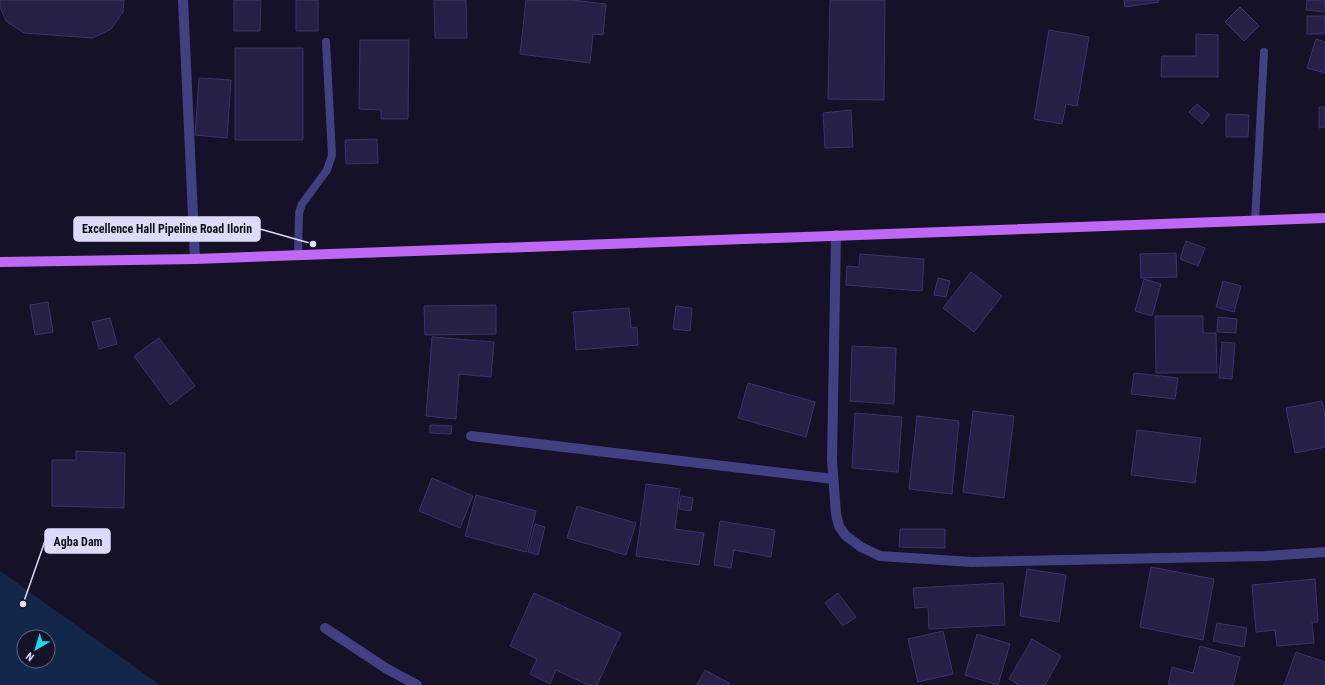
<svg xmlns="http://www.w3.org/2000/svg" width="1325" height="685" viewBox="0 0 1325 685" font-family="'Roboto Condensed',sans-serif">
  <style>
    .water { fill: #12284a; fill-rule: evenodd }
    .building { fill: #261f46; stroke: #3e3271 }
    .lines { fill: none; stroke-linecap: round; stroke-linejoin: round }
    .service { stroke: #424082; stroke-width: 8 }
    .minor { stroke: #424082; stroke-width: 10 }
    .primary { stroke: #bf68f5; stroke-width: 10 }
    .leader { fill: none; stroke: #dddafc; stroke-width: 1.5 }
    .callout-dot { fill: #dddafc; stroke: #151127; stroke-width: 1.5 }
    .callout { fill: #dddafc; stroke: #dddafc; stroke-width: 1.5 }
    .callout-label { font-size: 12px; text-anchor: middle; font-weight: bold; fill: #111 }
  </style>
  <rect width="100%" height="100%" fill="#151127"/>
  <path class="water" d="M0,571L160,685H0ZM24,637H48V661H24Z"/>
  <path class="building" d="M0,0H124L123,12L111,29L93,38L24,33L6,21L0,7Z
    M234,0H261L260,31H234Z
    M296,0H318V31H296Z
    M434,0H466L467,38H435Z
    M526,0H572L606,4L603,35L593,34L590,63L520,54Z
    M830,0H885L884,100L828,99Z
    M1124,0H1159V2L1125,7Z
    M1307,0H1325V12L1306,10Z
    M1240,7L1259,26L1244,41L1225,22Z
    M1307,16H1325V34H1307Z
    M1049,30L1089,37L1077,106L1066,104L1062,124L1034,119Z
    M1196,34L1218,35V77H1161L1162,56H1196Z
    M1316,39L1325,42V73L1307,68Z
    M360,40H409L408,119H381V110L359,109Z
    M235,48H303V140H235Z
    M199,78L231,80L227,138L195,135Z
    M1197,104L1210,115L1202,124L1189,112Z
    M1319,107H1325V127L1319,128Z
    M851,110L853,147L825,148L823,113Z
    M1226,114L1249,115L1248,137H1226Z
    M377,139L378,163L346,164L345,140Z
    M1186,241L1205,248L1198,266L1180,259Z
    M1176,253L1177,277L1141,278L1140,254Z
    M860,254L924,259L922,291L846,285L847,266L859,267Z
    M971,272L1002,296L974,332L943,308Z
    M938,278L950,281L946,297L934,295Z
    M1144,279L1161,284L1152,316L1135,311Z
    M1223,281L1241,286L1234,312L1216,307Z
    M48,302L53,332L35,335L30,305Z
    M496,305V334L425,335L424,306Z
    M676,306L692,308L690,331L673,329Z
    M629,308L631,328L637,327L638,345L576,350L573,312Z
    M1155,316H1203V333H1216L1217,373H1156Z
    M1218,317L1237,319L1236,333L1217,332Z
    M110,318L117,344L99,349L92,322Z
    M432,337L494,342L491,377L459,374L456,419L426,416Z
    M159,338L195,386L170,405L134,356Z
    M1222,342L1235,343L1232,379L1219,378Z
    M852,346L896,348L894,404L850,401Z
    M1134,373L1178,378L1175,399L1131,394Z
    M748,383L815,402L806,437L738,418Z
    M1322,401L1325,416V447L1295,453L1286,408Z
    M973,411L1014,416L1004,498L963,492Z
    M855,413L902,417L898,472L852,468Z
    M917,416L959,421L952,494L909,489Z
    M430,425L452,426L451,434L430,433Z
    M1137,430L1201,438L1195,483L1131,475Z
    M76,451L125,453L124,508L52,506V460H76Z
    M432,478L473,496L460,528L419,511Z
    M646,484L680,489L675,529L704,533L699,565L636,556Z
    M476,495L536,511L526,552L465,536Z
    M681,496L693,498L691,511L679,509Z
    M577,506L636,523L626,555L567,538Z
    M720,521L775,530L771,557L734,550L731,568L714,565Z
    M535,524L545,527L538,555L528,552Z
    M900,529H945V548L899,547Z
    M1151,567L1214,579L1203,640L1140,627Z
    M1027,569L1066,575L1059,622L1020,616Z
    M1315,579L1318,622H1312L1314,643L1277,646L1275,630L1256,632L1252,585Z
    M1003,583L1005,625L929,629L928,607L915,608L913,588Z
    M534,593L621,633L597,685H588L556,670L550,684L530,674L537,659L510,646Z
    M838,593L856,617L843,626L825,603Z
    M1217,623L1247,628L1244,647L1213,641Z
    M943,631L953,674L918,682L908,639Z
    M977,634L1010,644L998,685L965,675Z
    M1032,639L1061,656L1045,685H1019L1009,679Z
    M1200,646L1240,657L1233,685H1168L1172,667L1193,673Z
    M1296,652L1325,662V685H1284Z
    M705,670L729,683L728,685H697Z"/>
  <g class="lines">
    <path class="service" d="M1255,221L1264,52
      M298,255L299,213L302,204L327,170L332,155L326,42"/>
    <path class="minor" d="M183,0L195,259
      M836,235L832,460L836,514L839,526L845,535L861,547L880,556L972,562L1265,556L1325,552
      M471,436L833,479
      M325,628L387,669L417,685"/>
    <path class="primary" d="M0,262L195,259L1325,218"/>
  </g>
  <path class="leader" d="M313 244L260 229M23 604L45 541"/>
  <g class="callout-dot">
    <circle cx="313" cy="244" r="4"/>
    <circle cx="23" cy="604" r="4"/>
  </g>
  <g class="callout">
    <rect x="74" y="217" width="186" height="24" rx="4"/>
    <rect x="45" y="529" width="65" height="24" rx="4"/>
  </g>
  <g class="callout-label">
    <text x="167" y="233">Excellence Hall Pipeline Road Ilorin</text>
    <text x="78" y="546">Agba Dam</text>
  </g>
  <g transform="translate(36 649) rotate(218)"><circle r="19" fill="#151127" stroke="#65617c"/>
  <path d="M0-3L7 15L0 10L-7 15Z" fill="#13dbef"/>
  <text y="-6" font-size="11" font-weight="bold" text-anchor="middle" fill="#dddafc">N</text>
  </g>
</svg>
